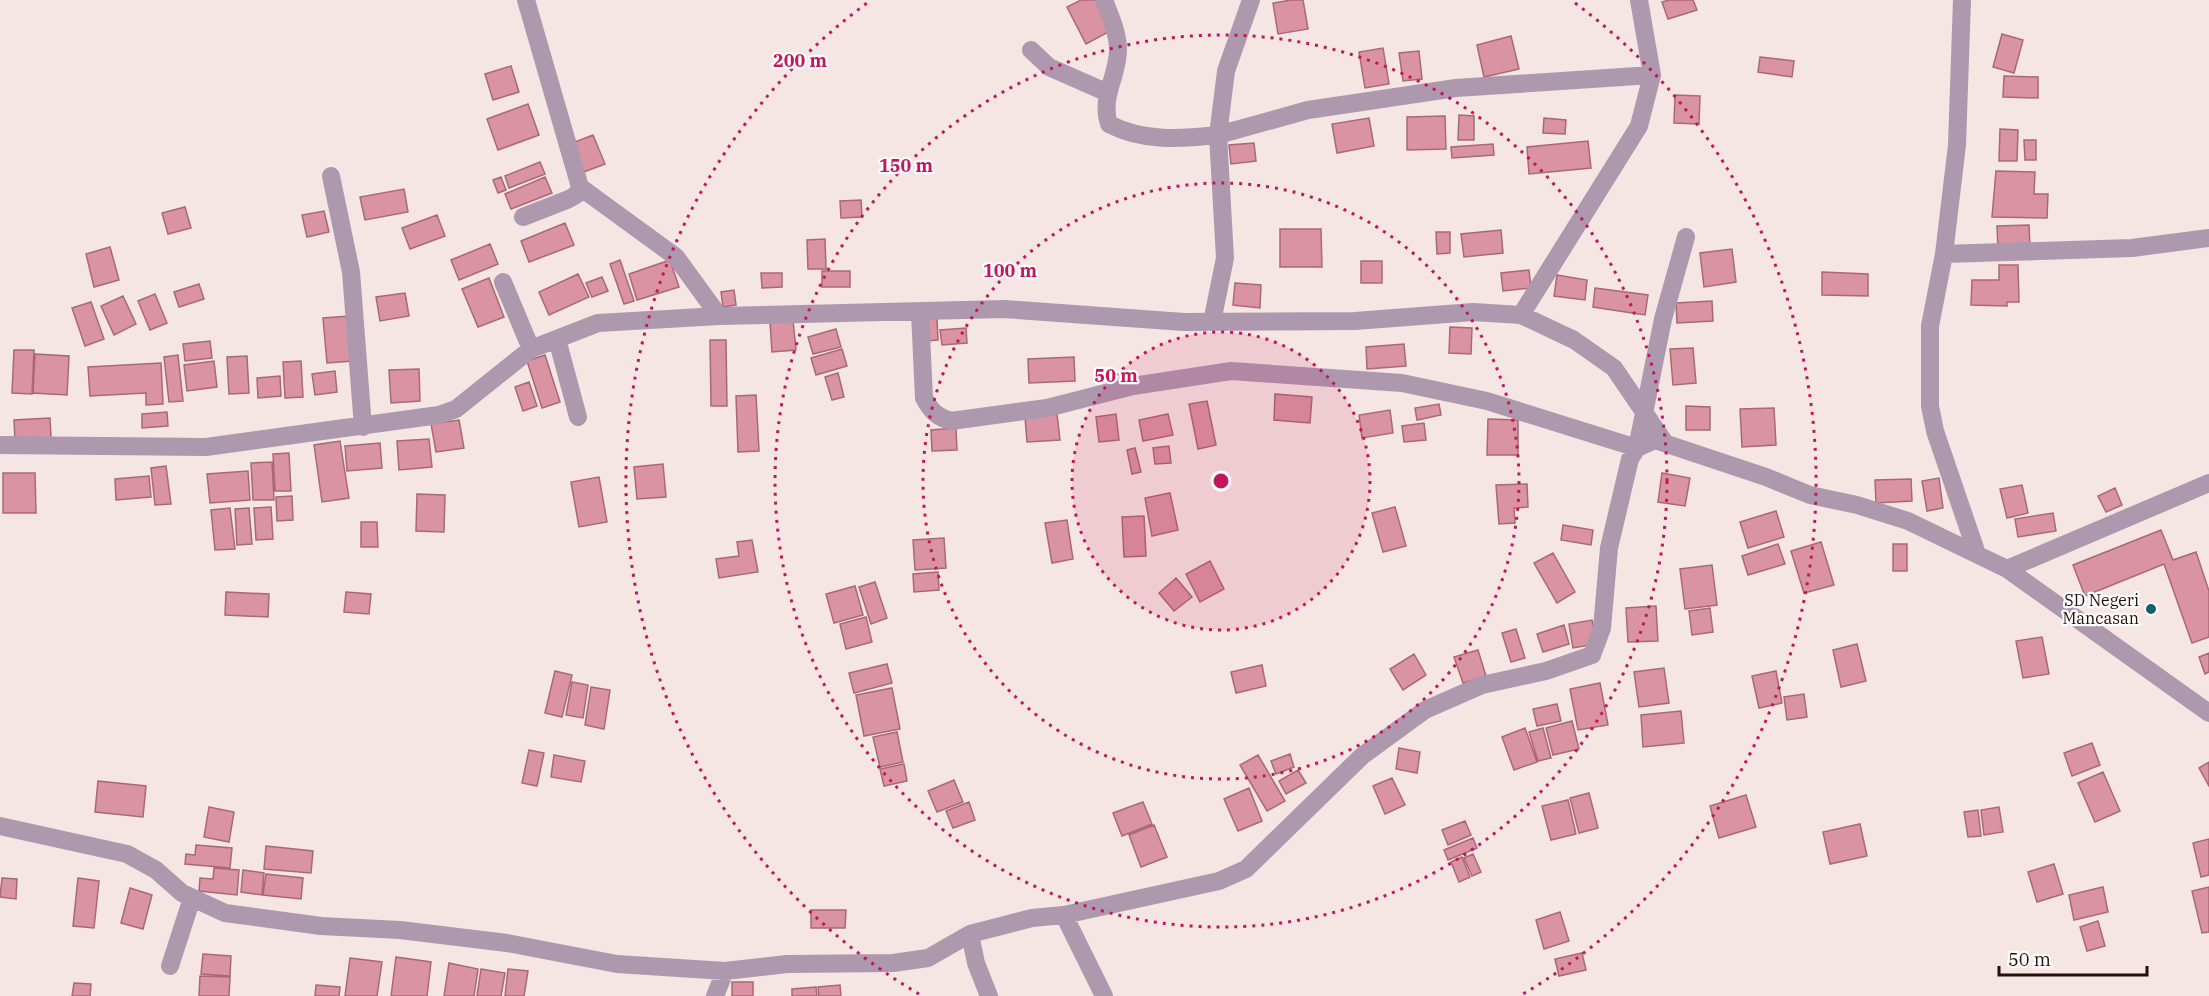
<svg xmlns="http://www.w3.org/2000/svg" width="2209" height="996" viewBox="0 0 2209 996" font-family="'IBM Plex Serif',serif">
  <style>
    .building { fill: #da93a2; stroke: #aa6876; stroke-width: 1.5 }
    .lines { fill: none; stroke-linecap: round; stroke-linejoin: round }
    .minor { stroke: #ad98ad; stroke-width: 18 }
    .ring { fill: none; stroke: #c2185b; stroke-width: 3; stroke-dasharray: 3 6 }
    .poi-dot { fill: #13616a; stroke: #fff; stroke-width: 2 }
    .labels { text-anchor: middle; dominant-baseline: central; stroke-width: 4.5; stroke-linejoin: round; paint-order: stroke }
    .poi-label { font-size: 16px; fill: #270d0b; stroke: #fff; text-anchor: end }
    .centre { fill: #c2185b; stroke: #fff; stroke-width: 3 }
    .ring-label { font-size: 18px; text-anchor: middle; font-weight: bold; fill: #c2185b; stroke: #fff; stroke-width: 4.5; stroke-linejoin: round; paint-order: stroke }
  </style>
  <rect width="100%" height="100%" fill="#f5e5e3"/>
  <path class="building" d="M1081,0H1096L1112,30L1086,44L1067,7Z
    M1291,0H1303L1308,29L1278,34L1273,3Z
    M1669,0H1693L1697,10L1668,19L1662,2Z
    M2002,34L2023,40L2014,73L1993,67Z
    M1511,36L1519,69L1484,77L1477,45Z
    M1383,48L1389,84L1365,88L1359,52Z
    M1419,51L1422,79L1403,81L1399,53Z
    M1760,57L1794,61L1792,77L1758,72Z
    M511,66L519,92L493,100L485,74Z
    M2004,76L2038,77V98L2003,97Z
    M1675,95L1700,96L1699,124L1674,123Z
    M528,104L539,135L498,150L487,119Z
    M1459,115L1474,116V140H1458Z
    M1445,116L1446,149L1407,150V117Z
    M1369,118L1374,146L1337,153L1332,124Z
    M1544,118L1566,120L1565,134L1543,133Z
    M2000,129L2018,130L2017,161H1999Z
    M593,135L605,164L581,173L570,144Z
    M2024,140H2036V160H2025Z
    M1588,141L1591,168L1529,174L1527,147Z
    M1254,143L1256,161L1231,164L1229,145Z
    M1493,144L1494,155L1452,158L1451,147Z
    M540,162L545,174L509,188L505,176Z
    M1996,171L2035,172L2034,194H2048L2047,218L1992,217Z
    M501,177L506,190L498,193L493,180Z
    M545,177L552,193L511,209L505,194Z
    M404,189L408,212L365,220L360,197Z
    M861,200L862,217L841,218L840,201Z
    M185,207L191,228L168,234L162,213Z
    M324,211L329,232L307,237L302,215Z
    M437,215L445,236L410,249L402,228Z
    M565,223L574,245L529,262L521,241Z
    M2029,225L2030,248L1998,249L1997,226Z
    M1280,229H1321L1322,267H1280Z
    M1501,230L1503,253L1464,257L1461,234Z
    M1436,232H1450V253L1437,254Z
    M825,239L826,269H808L807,240Z
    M490,244L498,264L459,280L451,260Z
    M110,247L119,280L94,287L86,254Z
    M1732,249L1736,282L1704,287L1700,253Z
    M620,260L634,301L624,304L610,264Z
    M670,260L679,287L637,300L629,274Z
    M1361,261H1382V283H1361Z
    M1999,265H2018L2019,302H2007V306L1971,305L1972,280H1999Z
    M1529,270L1531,288L1503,291L1501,273Z
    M822,271H850V287H822Z
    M1822,272L1868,274V296L1822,295Z
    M761,273H782V287L762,288Z
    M578,274L589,297L549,315L539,292Z
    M1557,275L1587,280L1585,300L1554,296Z
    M602,277L608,291L592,297L586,283Z
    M489,278L504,317L478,327L462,289Z
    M1235,283L1261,285L1260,308L1233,305Z
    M199,284L204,299L179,307L174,292Z
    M1595,288L1648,295L1645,315L1593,307Z
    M734,290L736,305L723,307L721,292Z
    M405,293L409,316L380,321L376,297Z
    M155,294L167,323L150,330L138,301Z
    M123,296L136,324L114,335L101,306Z
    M1712,301L1713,321L1677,323L1676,303Z
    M91,302L104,339L85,346L72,308Z
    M350,316L353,361L327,363L323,318Z
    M924,318H937L938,340L926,341Z
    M793,320L796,350L772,352L770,322Z
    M1450,327L1472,328L1471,354L1449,353Z
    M966,328L967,343L942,345L940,330Z
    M836,329L841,347L813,354L808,337Z
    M710,340H726L727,406H711Z
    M210,341L212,358L185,361L183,344Z
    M1404,344L1406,366L1367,369L1366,347Z
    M1693,348L1696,383L1673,385L1670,349Z
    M842,349L847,366L816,375L811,358Z
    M14,350H34L32,394L12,393Z
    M35,354L69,356L67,395L33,393Z
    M178,355L183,401L169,402L164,357Z
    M545,355L560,402L542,408L527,361Z
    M247,356L249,393L229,394L227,357Z
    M1074,357L1075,381L1029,383L1028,359Z
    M214,361L217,387L187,391L184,365Z
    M301,361L303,397L285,398L283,362Z
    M161,363L163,404L146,405V393L90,396L88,367Z
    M419,369L420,401L391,403L389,370Z
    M335,371L337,392L315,395L312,374Z
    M838,373L844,397L832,400L825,377Z
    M280,376L281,396L258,398L257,378Z
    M529,382L537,406L523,411L515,387Z
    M1275,394L1312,397L1310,423L1274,420Z
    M756,395L759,451L738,452L736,396Z
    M1207,401L1216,445L1198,449L1189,404Z
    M1439,404L1441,415L1417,420L1415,408Z
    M1686,406L1710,407V430H1686Z
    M1774,408L1776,445L1742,447L1740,409Z
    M1390,410L1393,433L1362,438L1359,415Z
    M167,412L168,426L142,428V414Z
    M1057,414L1060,440L1027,442L1025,417Z
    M1116,414L1119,440L1099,442L1096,417Z
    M1168,414L1173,435L1143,441L1139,420Z
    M50,418L51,438L15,440L14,420Z
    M1488,419L1518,420V455H1487Z
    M459,420L464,448L436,452L431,424Z
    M1424,423L1426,440L1404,442L1402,426Z
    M956,428L957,450L932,451L931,430Z
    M429,439L432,467L399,470L397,441Z
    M340,441L349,498L322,502L314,445Z
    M380,443L382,468L347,471L345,446Z
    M1169,446L1171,463L1155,464L1153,448Z
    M1135,448L1141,472L1132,474L1127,450Z
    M289,453L291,491H275L273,454Z
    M272,462L274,500H253L251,463Z
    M663,464L666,497L637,499L634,467Z
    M166,466L171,504L155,505L151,468Z
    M248,471L250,500L210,503L207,474Z
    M3,473H35L36,513H3Z
    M1662,473L1690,478L1685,506L1658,502Z
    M149,476L151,497L116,500L115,479Z
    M599,477L607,522L579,527L571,482Z
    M1939,478L1943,508L1927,511L1922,481Z
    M1911,479L1912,501L1876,503L1875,480Z
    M1527,484L1528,507L1514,508L1515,523L1499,524L1496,485Z
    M2022,485L2028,513L2007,518L2000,489Z
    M2115,488L2122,505L2106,512L2098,496Z
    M1170,493L1178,530L1152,536L1145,498Z
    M417,494L445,495L444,532L416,531Z
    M292,496L293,520L277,521L276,497Z
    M271,507L273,539L256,540L254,508Z
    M1395,507L1406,546L1383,552L1372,513Z
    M230,508L235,549L215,550L211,510Z
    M249,508L252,544L237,545L235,509Z
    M1776,511L1784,537L1748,548L1740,522Z
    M2053,513L2056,531L2018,537L2015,519Z
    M1144,516L1146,556L1124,557L1122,517Z
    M1067,520L1073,559L1052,563L1045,523Z
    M361,522H377L378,547H361Z
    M1563,525L1593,530L1591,545L1561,540Z
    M2161,530L2173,560L2196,552L2209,591V637L2192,643L2164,564L2085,596L2073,565Z
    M944,538L946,568L915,570L913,540Z
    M752,540L758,572L719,578L716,559L739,556L737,542Z
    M1821,542L1834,585L1804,593L1791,551Z
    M1778,544L1785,564L1748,575L1742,556Z
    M1893,544H1907V571H1893Z
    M1553,553L1575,592L1557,603L1534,563Z
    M1210,561L1224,589L1200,602L1186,574Z
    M1712,565L1717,605L1685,609L1680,569Z
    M938,572L939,590L914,592L913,574Z
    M1176,578L1192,597L1174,611L1159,593Z
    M875,582L887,618L871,624L859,587Z
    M855,586L863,615L834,623L826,594Z
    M226,592L269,594L268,617L225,615Z
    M346,592L371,594L369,614L344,612Z
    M1656,606L1658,641L1628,642L1626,608Z
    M1710,608L1713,632L1692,635L1689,611Z
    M866,617L872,642L846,649L840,624Z
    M1592,620L1597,644L1573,648L1569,624Z
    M1564,625L1569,644L1543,652L1537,634Z
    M1516,629L1525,658L1511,662L1502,633Z
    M2042,637L2049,674L2023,678L2016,641Z
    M1857,644L1866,681L1841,687L1833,650Z
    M1478,650L1486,676L1463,683L1454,657Z
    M2209,653V672L2205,674L2199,657Z
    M1414,654L1426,675L1403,690L1390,669Z
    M887,664L892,683L854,693L849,673Z
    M1262,665L1266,686L1236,693L1231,672Z
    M1664,668L1669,703L1639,707L1634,672Z
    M555,671L572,675L562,717L545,713Z
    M1776,671L1782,703L1759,708L1752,676Z
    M572,682L588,685L583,718L566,715Z
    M1600,683L1608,725L1578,730L1570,689Z
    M591,687L610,690L604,729L585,725Z
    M892,688L900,729L864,736L856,695Z
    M1804,694L1807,717L1787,720L1784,697Z
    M1557,704L1561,721L1537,726L1533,709Z
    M1681,711L1684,743L1643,747L1641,715Z
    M1572,721L1579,749L1553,755L1546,728Z
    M1525,728L1537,762L1514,770L1502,737Z
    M1543,728L1551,758L1538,761L1529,732Z
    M897,732L903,762L880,767L873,737Z
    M2092,743L2100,765L2072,776L2064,753Z
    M1399,748L1420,752L1417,773L1396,769Z
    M529,750L544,753L537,786L522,783Z
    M1290,754L1294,767L1276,774L1271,761Z
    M554,755L585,761L581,782L551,777Z
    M1258,755L1285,801L1267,811L1240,765Z
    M2209,762V786L2199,768Z
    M904,764L907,781L884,786L880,769Z
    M1298,770L1306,783L1286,794L1279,781Z
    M2103,772L2120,811L2095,822L2078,783Z
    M1392,778L1405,805L1385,814L1373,786Z
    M954,780L963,802L937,812L928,791Z
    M98,781L146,786L143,817L95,812Z
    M1249,788L1262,821L1238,831L1224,799Z
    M1589,793L1598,828L1579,833L1570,798Z
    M1746,795L1756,827L1719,838L1710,806Z
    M1568,800L1576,834L1551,840L1542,806Z
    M969,802L975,820L953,828L946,811Z
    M1143,802L1152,824L1122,836L1113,813Z
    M209,807L234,812L229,842L204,837Z
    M1999,807L2003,832L1984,835L1981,810Z
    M1978,810L1981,836L1968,837L1964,812Z
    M1465,821L1471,835L1448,845L1442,830Z
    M1860,824L1867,856L1830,864L1823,832Z
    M1154,825L1167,857L1141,867L1129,835Z
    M1473,838L1477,848L1448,860L1444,850Z
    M2209,839V875L2201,877L2193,843Z
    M196,845L232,848L230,868L185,864L186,854L195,855Z
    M266,846L313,851L311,873L264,869Z
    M1473,854L1481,872L1472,876L1464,858Z
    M1462,857L1470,877L1459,882L1451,862Z
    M2054,864L2063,894L2037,902L2028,872Z
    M214,868L239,870L237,895L199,891L200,878L213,879Z
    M243,870L264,873L262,895L241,892Z
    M266,874L303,878L301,899L263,895Z
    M2,878L17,879L16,899L0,897Z
    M78,878L99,881L94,928L73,926Z
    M2103,887L2108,912L2074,920L2069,895Z
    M2209,887V932L2202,933L2192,891Z
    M130,888L152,895L143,929L121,923Z
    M811,910H846L845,928H811Z
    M1560,912L1569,941L1544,949L1536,920Z
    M2098,921L2105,946L2087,951L2080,927Z
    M1582,953L1586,970L1559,976L1555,959Z
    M203,954L231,956L230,976L201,974Z
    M396,957L431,962L427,996H391Z
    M350,958L382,962L377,996H345Z
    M449,963L478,969L474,996H444Z
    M481,969L505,973L501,996H477Z
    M508,969L528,971L524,996H505Z
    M200,976L230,977L229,996H199Z
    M732,982H753V996H732Z
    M74,983L91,984L90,996H72Z
    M316,985L340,987L339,996H315Z
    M840,985L841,996H819L818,987Z
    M816,987L817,996H792V989Z"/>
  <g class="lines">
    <path class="minor" d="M1104,0C1110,15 1118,33 1118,50C1118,76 1100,97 1109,124C1143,142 1181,139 1218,135L1226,71L1251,0
      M1962,0L1957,145L1944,254L1930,326V406L1935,431L1977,554
      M1031,50L1049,67L1108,93
      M331,176L351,272L363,427
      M580,187L676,257L719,316
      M523,217L569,199L576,195L580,187L526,0
      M1944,254L2132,248L2209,238
      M503,282L531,349
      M920,313L924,398C931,411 937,417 951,421L1047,408L1133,386L1231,371L1402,383L1487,401L1637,448L1663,319L1686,237
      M1521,315L1639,126L1652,75L1639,0
      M1212,322L1225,258L1218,135L1308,110L1456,88L1652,75
      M557,339L578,417
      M0,445L206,447L439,415L456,409L531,349L598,323L719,316L1004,309L1184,322L1355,321L1473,312L1521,315L1574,340L1614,368L1665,443
      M2007,569L2209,483
      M0,826L127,854L156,870L182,893L225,913L321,926L400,930L507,943L617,964L725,971L787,964L893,963L928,958L970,934L1032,918L1064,915L1219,881L1246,869L1362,756L1425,710L1482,685L1546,671L1592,655L1602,628L1609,548L1630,459L1637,448L1655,440L1766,477L1810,495L1857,505L1908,521L2007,569L2209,713
      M1064,915L1104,996
      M970,934L976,963L989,996
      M170,966L192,898
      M715,996L725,971"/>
  </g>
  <circle cx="1221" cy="481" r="149" fill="#c2185b" fill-opacity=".12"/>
  <g class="ring">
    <circle cx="1221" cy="481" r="149"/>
    <circle cx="1221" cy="481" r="298"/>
    <circle cx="1221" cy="481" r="446"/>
    <path d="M919 994A595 595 0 0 1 867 3M1575 3A595 595 0 0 1 1523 994"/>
  </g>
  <circle class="poi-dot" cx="2151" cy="609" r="6"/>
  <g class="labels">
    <g class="poi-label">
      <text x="2139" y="600">SD Negeri<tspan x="2139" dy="18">Mancasan</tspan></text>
    </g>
  </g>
  <circle cx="1221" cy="481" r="9" class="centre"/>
  <g class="ring-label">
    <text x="800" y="67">200 m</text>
    <text x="906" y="172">150 m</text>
    <text x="1010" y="277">100 m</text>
    <text x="1116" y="382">50 m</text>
  </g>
  <path d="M1999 966v9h148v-9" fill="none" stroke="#270d0b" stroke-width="3"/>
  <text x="2008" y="966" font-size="18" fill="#270d0b" stroke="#ffffff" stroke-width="4.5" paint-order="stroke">50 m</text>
</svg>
